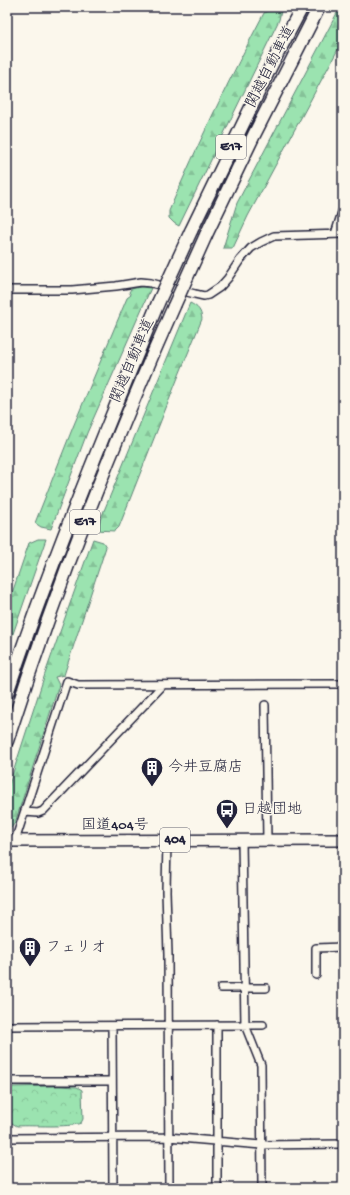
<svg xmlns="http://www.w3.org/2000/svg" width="350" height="1195" viewBox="0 0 350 1195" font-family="'Gochi Hand','Klee One',sans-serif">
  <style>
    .forest { fill: url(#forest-firs); stroke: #5e8276 }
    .park { fill: url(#park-crowns); stroke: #5e8276 }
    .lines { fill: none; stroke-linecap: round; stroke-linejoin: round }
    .minor-casing { stroke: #22223b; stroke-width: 10 }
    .trunk-casing { stroke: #22223b; stroke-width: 14 }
    .motorway-casing { stroke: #22223b; stroke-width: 15 }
    .minor { stroke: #fbf7ec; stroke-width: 7 }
    .trunk { stroke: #fbf7ec; stroke-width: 11 }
    .motorway { stroke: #fbf7ec; stroke-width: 12 }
    .motorway-bridge-casing { stroke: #22223b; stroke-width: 15; stroke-linecap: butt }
    .motorway-bridge { stroke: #fbf7ec; stroke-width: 12 }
    .labels { text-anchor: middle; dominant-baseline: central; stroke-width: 3; stroke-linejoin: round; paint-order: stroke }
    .shield { fill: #fbf7ec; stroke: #636270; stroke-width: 1 }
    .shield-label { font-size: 14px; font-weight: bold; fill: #22223b }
    .street-label { font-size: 15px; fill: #22223b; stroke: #fbf7ec }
    .poi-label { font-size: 15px; fill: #22223b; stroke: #fbf7ec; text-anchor: start }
  </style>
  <defs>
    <pattern id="forest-firs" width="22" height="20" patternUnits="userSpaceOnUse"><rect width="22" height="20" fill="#9be3b0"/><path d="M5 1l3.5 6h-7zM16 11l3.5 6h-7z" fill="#85c298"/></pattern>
    <pattern id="park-crowns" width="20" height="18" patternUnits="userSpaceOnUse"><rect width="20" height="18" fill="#9be3b0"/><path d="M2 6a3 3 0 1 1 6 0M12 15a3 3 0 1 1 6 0" fill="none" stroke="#85c298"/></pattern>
  </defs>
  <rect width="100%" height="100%" fill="#fbf7ec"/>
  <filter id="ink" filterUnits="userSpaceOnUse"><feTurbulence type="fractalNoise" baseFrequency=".025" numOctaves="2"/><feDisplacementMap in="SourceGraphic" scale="8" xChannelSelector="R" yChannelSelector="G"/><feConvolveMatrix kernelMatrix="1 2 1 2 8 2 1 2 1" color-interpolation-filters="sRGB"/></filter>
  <g filter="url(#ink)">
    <path class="forest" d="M269,10L281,11L279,20L179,226L174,223L169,218V211C198,143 230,78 264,13Z
      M343,10V40L248,216L233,248H223L237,203L338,11Z
      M140,287L151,288L87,433L51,529L41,527L35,523L73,427L127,298L131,295L129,292L131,289Z
      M190,303C198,307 201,310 202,319L177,380L119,527L115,531L96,530Z
      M38,539H46L7,651V608L29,543Z
      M93,539L103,542L106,547L64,675L55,677L59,685L15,823L10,829L7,830V791L45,674Z"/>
    <path class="park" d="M59,1086L77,1087L82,1090L83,1119L81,1123C68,1128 33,1125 17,1126L10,1122L8,1118V1091L9,1088L13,1087Z"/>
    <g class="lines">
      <g class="minor-casing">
        <path id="minor" d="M335,234L343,209
          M7,290H72L116,286L141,282L151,283L195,294L204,296L208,295L220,287L228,278L240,260L251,248L261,242L274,236L343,234
          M265,705L267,840
          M25,812L38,813L43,811L163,685
          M167,840L166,891L168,955L169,1188
          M242,840L245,1025L261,1065L262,1188
          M15,841L67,681L78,685L343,684
          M316,975V948L343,947
          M221,988H266
          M217,1025V1188
          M7,1026L263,1025
          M112,1026L113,1188
          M7,1081H112
          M7,1138L168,1137L262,1145L343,1144"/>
      </g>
      <g class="trunk-casing">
        <path id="trunk" d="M7,841L343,840"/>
      </g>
      <g class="motorway-casing">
        <path id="motorway" d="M191,231L272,64L302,7
          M206,235L254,135L319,7
          M7,693C51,561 105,432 158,303
          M7,741C54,594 111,448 174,306"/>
      </g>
      <use href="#minor" class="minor"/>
      <use href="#trunk" class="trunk"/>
      <use href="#motorway" class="motorway"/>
      <g class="motorway-bridge-casing">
        <path id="motorway-bridge" d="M158,303L191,231
          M174,306L206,235"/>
      </g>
      <use href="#motorway-bridge" class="motorway-bridge"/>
    </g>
  </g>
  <defs>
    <g id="building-pin" transform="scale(1.15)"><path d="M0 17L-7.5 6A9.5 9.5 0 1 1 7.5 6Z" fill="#22223b" stroke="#fbf7ec"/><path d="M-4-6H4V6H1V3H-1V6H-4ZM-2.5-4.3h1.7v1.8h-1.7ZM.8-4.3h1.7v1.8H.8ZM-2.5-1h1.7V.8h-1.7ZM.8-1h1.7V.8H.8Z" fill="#fff"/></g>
    <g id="bus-pin" transform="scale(1.15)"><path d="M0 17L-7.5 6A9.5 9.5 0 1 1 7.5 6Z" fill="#22223b" stroke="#fbf7ec"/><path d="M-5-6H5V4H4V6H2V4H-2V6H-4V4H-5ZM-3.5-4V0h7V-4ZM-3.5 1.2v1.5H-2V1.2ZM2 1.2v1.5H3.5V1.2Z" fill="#fff"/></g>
  </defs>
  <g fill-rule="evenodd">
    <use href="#building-pin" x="152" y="768"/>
    <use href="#bus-pin" x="227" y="810"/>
    <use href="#building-pin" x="30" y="948"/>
  </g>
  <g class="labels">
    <g class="shield">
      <rect x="216" y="135" width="30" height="24" rx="3"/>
      <rect x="70" y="510" width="30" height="24" rx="3"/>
      <rect x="160" y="828" width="30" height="24" rx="3"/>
    </g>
    <g class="shield-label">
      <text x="231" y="147">E17</text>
      <text x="85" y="522">E17</text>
      <text x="175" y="840">404</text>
    </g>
    <g class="street-label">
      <text transform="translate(271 67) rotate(-63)">関越自動車道</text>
      <text transform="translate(133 361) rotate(-67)">関越自動車道</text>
      <text x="115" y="826">国道404号</text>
    </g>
    <g class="poi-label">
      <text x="168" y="768">今井豆腐店</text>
      <text x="242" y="810">日越団地</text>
      <text x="46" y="948">フェリオ</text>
    </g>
  </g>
  <rect width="350" height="1195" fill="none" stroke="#fbf7ec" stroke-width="24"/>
  <rect x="12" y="12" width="326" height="1171" fill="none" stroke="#22223b" stroke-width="1.5" filter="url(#ink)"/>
</svg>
